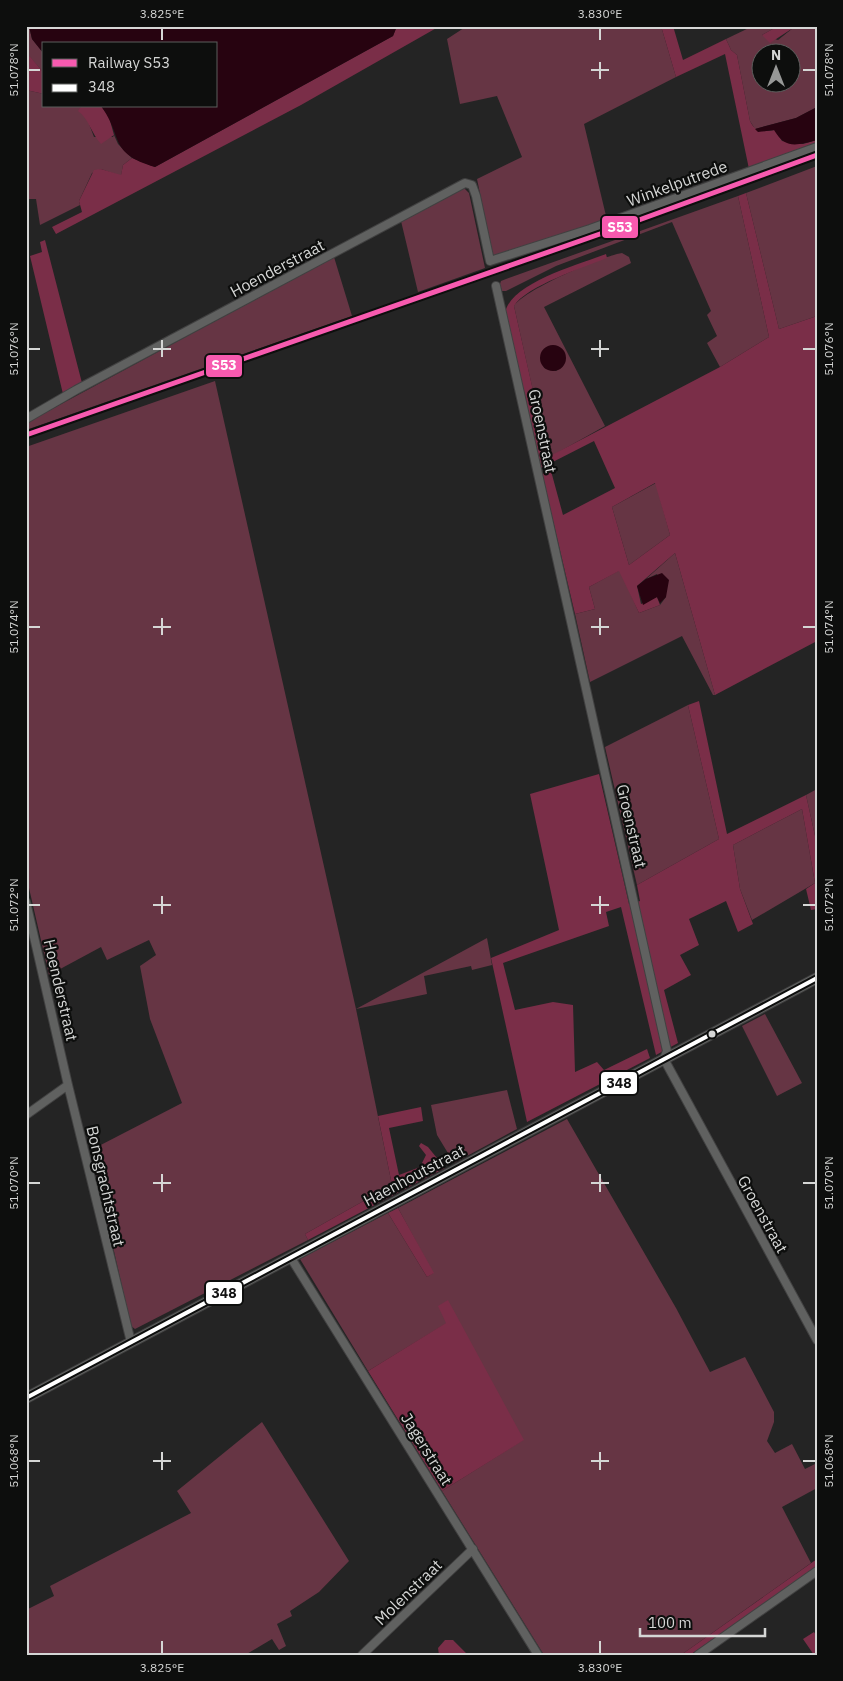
<svg xmlns="http://www.w3.org/2000/svg" width="843" height="1681" viewBox="0 0 843 1681" font-family="'IBM Plex Sans',sans-serif">
  <style>
    .green { fill: #663544; fill-rule: evenodd }
    .forest { fill: #7a2e48; fill-rule: evenodd }
    .water { fill: #270310 }
    .lines { fill: none; stroke-linecap: round; stroke-linejoin: round }
    .street-casing { stroke: #414141; stroke-width: 10 }
    .secondary-casing { stroke: #414141; stroke-width: 12 }
    .street { stroke: #606160; stroke-width: 8 }
    .secondary { stroke: #606160; stroke-width: 10 }
    .bus-1-casing { stroke: #0d0e0d; stroke-width: 8 }
    .bus-1 { stroke: #fff; stroke-width: 4 }
    .rail-1-casing { stroke: #0d0e0d; stroke-width: 9 }
    .rail-1 { stroke: #f75aaf; stroke-width: 5 }
    .ticks { fill: none; stroke: #d5d6d5; stroke-width: 2 }
    .bus-dot { fill: #d5d6d5; stroke: #0d0e0d; stroke-width: 2 }
    .labels { text-anchor: middle; dominant-baseline: central; stroke-width: 4.5; stroke-linejoin: round; paint-order: stroke }
    .street-label { font-size: 16px; fill: #d5d6d5; stroke: #0d0e0d }
    .line-badge { stroke: #0d0e0d; stroke-width: 2 }
    .badge-label { font-size: 14px; text-anchor: middle; font-weight: bold; fill: #fff }
    .pale-badge-label { font-size: 14px; text-anchor: middle; font-weight: bold; fill: #111 }
    .neatline { fill: none; stroke: #d5d6d5; stroke-width: 2 }
    .ticks-label { font-size: 12px; text-anchor: middle; fill: #d5d6d5 }
  </style>
  <rect width="100%" height="100%" fill="#242424"/>
  <path class="green" d="M26,26H29L32,39L44,54V73L27,54Z
    M467,26H661L676,77L584,124L607,220L493,256L477,179L522,157L497,96L460,104L447,39Z
    M753,26H778L762,35L778,40L793,28L817,26V107L796,118L755,129L750,121L737,55L731,50L726,39ZM760,52H790V82H760Z
    M26,90L44,94V106H81L79,111L86,116L94,137H113L114,135L118,144L132,158L123,165L121,176L101,169L92,173L79,201L80,205L40,225L36,199H26Z
    M817,166V316L779,329L746,193Z
    M464,188L469,193L485,268L418,292L401,221Z
    M738,196L769,337L720,367L707,343L717,336L707,315L711,311L672,222L556,266L506,291H502L500,284L501,281L506,279Z
    M622,253L629,257L631,263L544,307L605,426L548,458L514,306C524,290 602,256 622,253ZM548,347L565,354L563,366L556,371L544,368L542,352Z
    M334,257L352,316L26,430V423Z
    M215,381L356,1009L487,938L492,965L472,970L471,966L424,976L427,994L356,1009L392,1185L305,1234L308,1240L135,1329L131,1326L91,1150L182,1103L150,1019L140,966L156,955L149,940L107,960L101,947L49,975L26,875V447Z
    M656,483L670,535L629,565L612,507Z
    M675,553L715,695H713L682,636L590,682L575,614L595,609L589,587L620,570L639,613L660,605L666,597L657,574L646,579Z
    M688,705L719,839L637,885L605,747Z
    M817,789V845L806,795Z
    M802,809L815,883L752,920L740,889L733,845Z
    M765,1014L802,1083L777,1096L742,1026Z
    M507,1090L517,1129L454,1163L437,1135L431,1105Z
    M567,1119L676,1308L710,1372L745,1357L774,1412V1422L767,1441L775,1453L792,1444L805,1469L817,1463V1488L782,1507L811,1563L681,1655H544L442,1491L523,1440L447,1323L368,1371L300,1259L388,1213L427,1277L433,1273L398,1208Z
    M262,1422L349,1561L319,1592L290,1611L292,1616L277,1624L286,1646L279,1650L272,1639L245,1655H26V1610L54,1596L50,1586L191,1513L177,1491Z"/>
  <path class="forest" d="M397,26H440L301,105L56,234L52,227L82,212L79,201L94,170L101,169L121,175L123,165L132,158L155,167L393,36Z
    M661,26H673L683,60L726,39L731,50L737,55L750,121C756,133 762,132 775,130L782,141L803,144L817,140V144L749,169L725,54L676,77Z
    M778,26H801L793,28L770,43L762,35Z
    M26,52L44,73V94L26,90Z
    M81,106H101L109,117L114,135L101,144C91,133 89,119 78,111Z
    M746,193L779,329L817,316V641L715,695L675,553L637,586L641,604L657,597L660,605L639,613L619,571L589,587L595,609L575,614L542,474L551,471L563,515L615,488L594,441L541,468L505,313C510,283 580,264 606,254L607,258C585,267 526,286 514,306L548,457L720,367L769,337L738,196ZM655,483L670,535L629,565L612,507Z
    M45,240L82,383L63,394L30,256L42,252L40,242Z
    M699,701L727,834L806,795L817,845V909L811,910L806,889L815,883L802,809L733,845L740,889L753,924L738,932L726,901L689,919L699,945L680,955L691,975L664,990L678,1043L656,1055L621,907L606,912L609,926L503,963L515,1010L553,1002L573,1005L575,1072L597,1062L604,1070L647,1049L650,1058L527,1122L491,958L559,930L530,794L599,774L629,904L640,901L637,885L719,839L688,705Z
    M421,1107L423,1121L389,1128L399,1175L420,1167L426,1155L419,1146L421,1143L428,1147L445,1168L308,1240L305,1234L392,1185L378,1116Z
    M398,1208L434,1273L427,1277L388,1213Z
    M448,1300L524,1440L442,1491L368,1371L446,1323L438,1306Z
    M817,1559V1567L815,1568L690,1655H681Z
    M814,1632L817,1637V1655H814L803,1639Z
    M445,1640H453L468,1655H439L438,1648Z"/>
  <path class="water" d="M29,26H397L393,36L155,167C108,153 124,138 101,106H216V44H44V54L32,39Z
    M817,107V140C797,145 786,150 774,130L758,132L755,129L796,118Z
    M540 358a13 13 0 1 1 26 0a13 13 0 1 1-26 0Z
    M662,573L669,580L666,597L660,603L657,597L643,605L637,586L646,579Z"/>
  <g class="lines">
    <g class="street-casing">
      <path id="street" d="M496,286L667,1051L664,1059L817,1340
        M26,419L76,390L465,183L472,185L476,196L490,261L590,229L817,147
        M26,902L68,1085L131,1342
        M26,1115L68,1085
        M291,1258L538,1655
        M362,1655L473,1549
        M698,1655L817,1571"/>
    </g>
    <g class="secondary-casing">
      <path id="secondary" d="M26,1398L817,978"/>
    </g>
    <use href="#street" class="street"/>
    <use href="#secondary" class="secondary"/>
    <g class="bus-1-casing">
      <path id="bus-1" d="M26,1398L817,978"/>
    </g>
    <use href="#bus-1" class="bus-1"/>
    <g class="rail-1-casing">
      <path id="rail-1" d="M26,435L617,228L817,155"/>
    </g>
    <use href="#rail-1" class="rail-1"/>
  </g>
  <path class="ticks" d="M162,28V40M600,28V40M600,62V79M28,70H40M591,70H609M803,70H816M162,340V357M600,340V357M28,349H40M153,349H171M591,349H609M803,349H816M162,618V635M600,618V635M28,627H40M153,627H171M591,627H609M803,627H816M162,896V914M600,896V914M28,905H40M153,905H171M591,905H609M803,905H816M162,1174V1192M600,1174V1192M28,1183H40M153,1183H171M591,1183H609M803,1183H816M162,1452V1470M600,1452V1470M28,1461H40M153,1461H171M591,1461H609M803,1461H816M162,1641V1654M600,1641V1654"/>
  <circle class="bus-dot" cx="712" cy="1034" r="4.5"/>
  <g class="labels">
    <g class="street-label">
      <text transform="translate(677 183) rotate(-20)">Winkelputrede</text>
      <text transform="translate(277 268) rotate(-28)">Hoenderstraat</text>
      <text transform="translate(543 431) rotate(78)">Groenstraat</text>
      <text transform="translate(632 826) rotate(77)">Groenstraat</text>
      <text transform="translate(61 990) rotate(77)">Hoenderstraat</text>
      <text transform="translate(414 1175) rotate(-28)">Haenhoutstraat</text>
      <text transform="translate(106 1186) rotate(77)">Bonsgrachtstraat</text>
      <text transform="translate(763 1214) rotate(61)">Groenstraat</text>
      <text transform="translate(427 1449) rotate(58)">Jagerstraat</text>
      <text transform="translate(408 1592) rotate(-44)">Molenstraat</text>
    </g>
  </g>
  <g class="line-badge">
    <rect x="601" y="215" width="38" height="24" rx="5" fill="#f75aaf"/>
    <rect x="205" y="354" width="38" height="24" rx="5" fill="#f75aaf"/>
    <rect x="600" y="1071" width="38" height="24" rx="5" fill="#fff"/>
    <rect x="205" y="1281" width="38" height="24" rx="5" fill="#fff"/>
  </g>
  <g class="badge-label">
    <text x="620" y="232">S53</text>
    <text x="224" y="370">S53</text>
  </g>
  <g class="pale-badge-label">
    <text x="619" y="1088">348</text>
    <text x="224" y="1298">348</text>
  </g>
  <rect width="843" height="1681" fill="none" stroke="#0d0e0d" stroke-width="55"/>
  <rect x="42" y="42" width="175" height="65" fill="#0d0e0d" stroke="#5d5e5d"/>
  <rect x="52" y="59" width="25" height="8" fill="#f75aaf" stroke="#5d5e5d"/>
  <text x="88" y="68" font-size="15" fill="#d5d6d5">Railway S53</text>
  <rect x="52" y="84" width="25" height="8" fill="#ffffff" stroke="#5d5e5d"/>
  <text x="88" y="92" font-size="15" fill="#d5d6d5">348</text>
  <g transform="translate(776 68)"><circle r="24" fill="#0d0e0d" stroke="#5d5e5d"/>
  <path d="M0-4L9 19L0 12L-9 19Z" fill="#979897"/>
  <text y="-8" font-size="14" font-weight="bold" text-anchor="middle" fill="#d5d6d5">N</text>
  </g>
  <path d="M640 1628v8h125v-8" fill="none" stroke="#d5d6d5" stroke-width="2.5"/>
  <text x="648" y="1628" font-size="15" fill="#d5d6d5" stroke="#0d0e0d" stroke-width="4" paint-order="stroke">100 m</text>
  <rect x="28" y="28" width="788" height="1626" class="neatline"/>
  <g class="ticks-label">
    <text x="162" y="18">3.825°E</text>
    <text x="600" y="18">3.830°E</text>
    <text transform="translate(14 70) rotate(-90)" y="4">51.078°N</text>
    <text transform="translate(829 70) rotate(-90)" y="4">51.078°N</text>
    <text transform="translate(14 349) rotate(-90)" y="4">51.076°N</text>
    <text transform="translate(829 349) rotate(-90)" y="4">51.076°N</text>
    <text transform="translate(14 627) rotate(-90)" y="4">51.074°N</text>
    <text transform="translate(829 627) rotate(-90)" y="4">51.074°N</text>
    <text transform="translate(14 905) rotate(-90)" y="4">51.072°N</text>
    <text transform="translate(829 905) rotate(-90)" y="4">51.072°N</text>
    <text transform="translate(14 1183) rotate(-90)" y="4">51.070°N</text>
    <text transform="translate(829 1183) rotate(-90)" y="4">51.070°N</text>
    <text transform="translate(14 1461) rotate(-90)" y="4">51.068°N</text>
    <text transform="translate(829 1461) rotate(-90)" y="4">51.068°N</text>
    <text x="162" y="1672">3.825°E</text>
    <text x="600" y="1672">3.830°E</text>
  </g>
</svg>
